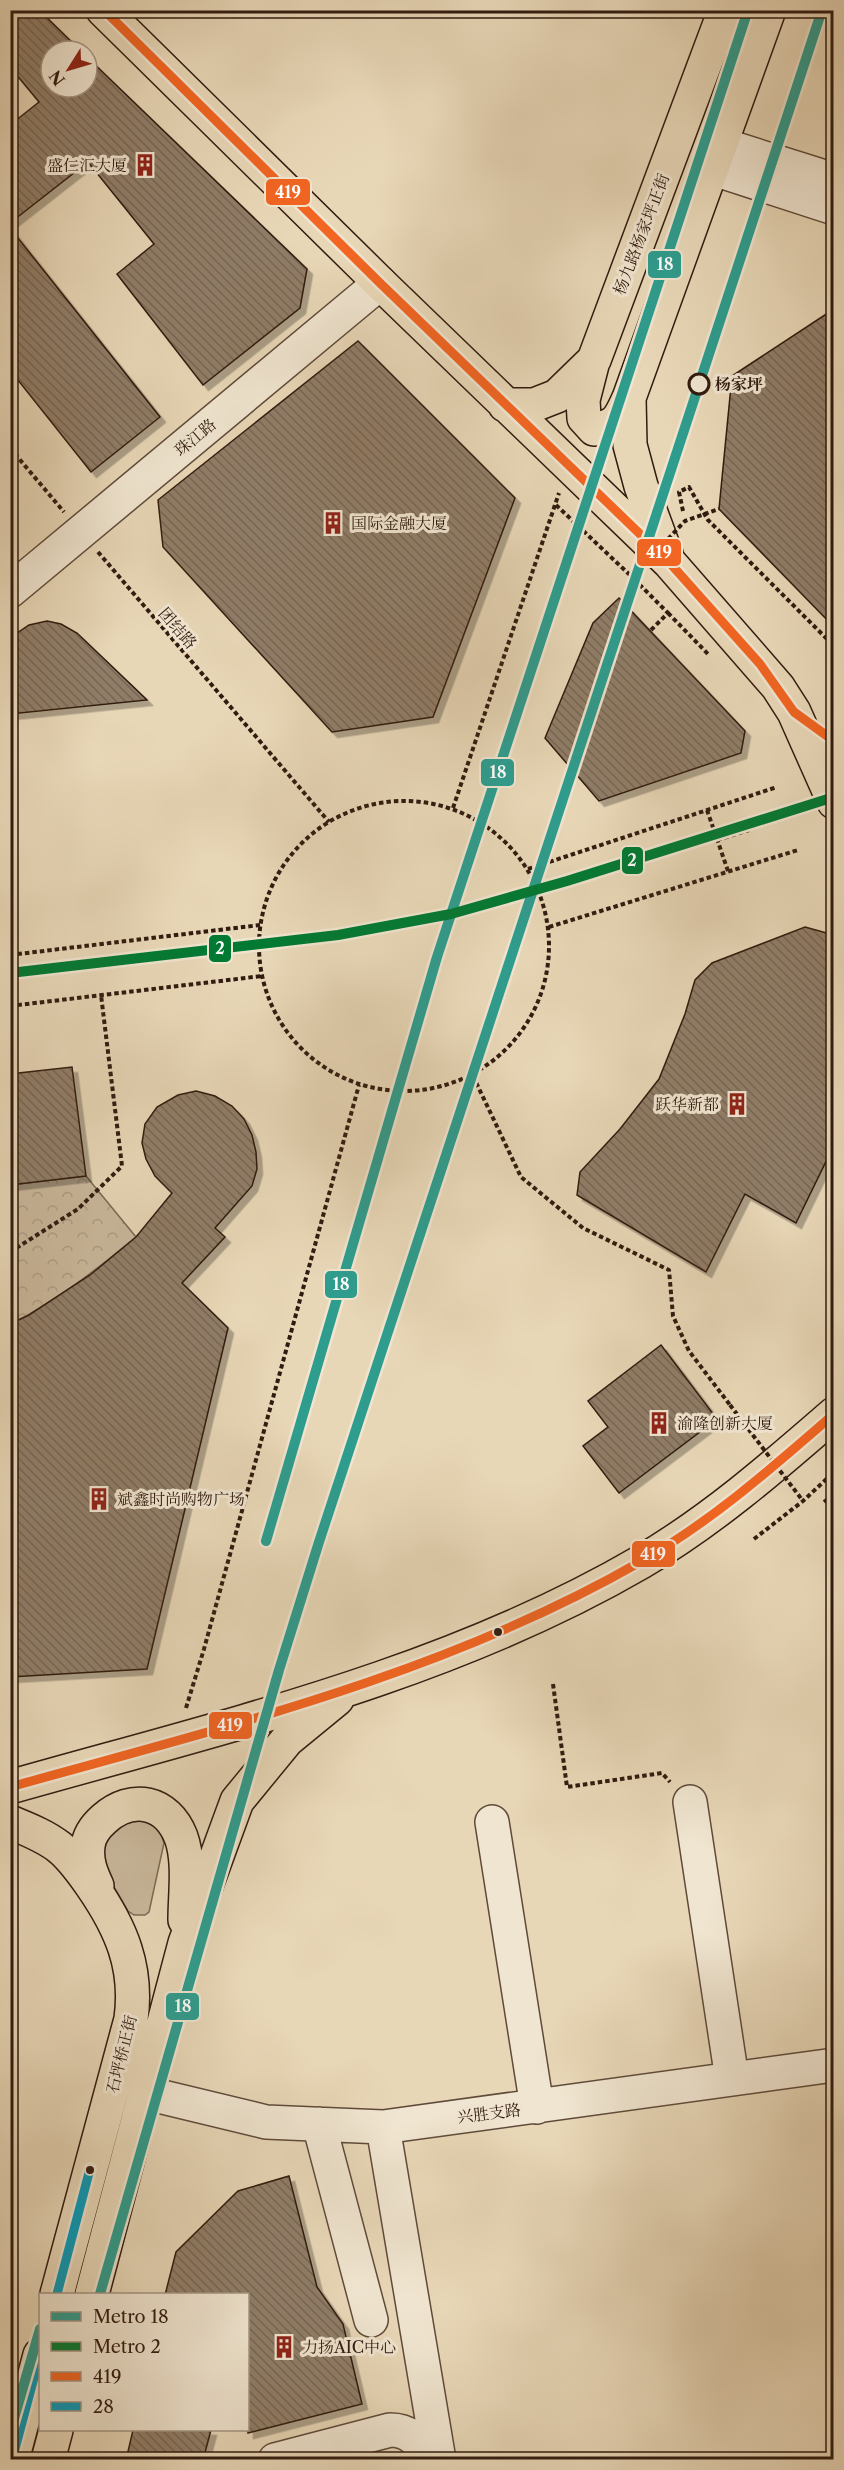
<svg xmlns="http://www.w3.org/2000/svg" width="844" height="2470" viewBox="0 0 844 2470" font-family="'Libre Caslon Text','Noto Serif SC',serif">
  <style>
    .grass { fill: #c9b79b; stroke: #7d6956; stroke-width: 1.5 }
    .park { fill: url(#park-crowns); stroke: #7d6956; stroke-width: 1.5 }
    .building { fill: url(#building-back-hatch); stroke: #311b10; stroke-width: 1.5; filter: url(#shadow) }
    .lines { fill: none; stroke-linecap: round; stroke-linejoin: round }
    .minor-casing { stroke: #5f4a3a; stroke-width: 36 }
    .major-casing { stroke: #311b10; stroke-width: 36 }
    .path { stroke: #311b10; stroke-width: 4; stroke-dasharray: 4.5 3; stroke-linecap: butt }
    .minor { stroke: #f0e5d0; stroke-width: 33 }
    .major { stroke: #e8d7b7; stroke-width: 33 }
    .path-bridge { stroke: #311b10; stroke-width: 4; stroke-dasharray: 4.5 3; stroke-linecap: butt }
    .bus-1-casing { stroke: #f0e5d0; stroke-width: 14 }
    .bus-2-casing { stroke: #f0e5d0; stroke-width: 14 }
    .bus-1 { stroke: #f26522; stroke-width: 9 }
    .bus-2 { stroke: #059bbb; stroke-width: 9 }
    .metro-1-casing { stroke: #f0e5d0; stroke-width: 15 }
    .metro-2-casing { stroke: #f0e5d0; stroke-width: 15 }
    .metro-1 { stroke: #2e9d8e; stroke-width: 10 }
    .metro-2 { stroke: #007a33; stroke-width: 10 }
    .stop-dot { fill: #f0e5d0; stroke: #311b10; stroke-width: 3 }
    .bus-dot { fill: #311b10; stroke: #f0e5d0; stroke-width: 2 }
    .labels { text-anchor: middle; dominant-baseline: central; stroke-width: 6; stroke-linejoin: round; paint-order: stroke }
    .poi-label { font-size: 16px; fill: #311b10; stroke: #f0e5d0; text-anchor: start }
    .street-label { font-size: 16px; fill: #311b10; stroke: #f0e5d0 }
    .stop-label { font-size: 16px; font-weight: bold; fill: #311b10; stroke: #f0e5d0; text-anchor: start }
    .line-badge { stroke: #f0e5d0; stroke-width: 2 }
    .badge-label { font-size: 16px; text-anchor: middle; font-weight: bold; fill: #fff }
  </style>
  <defs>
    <pattern id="park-crowns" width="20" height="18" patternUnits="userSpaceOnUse" patternTransform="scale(1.5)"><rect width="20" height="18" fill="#c9b79b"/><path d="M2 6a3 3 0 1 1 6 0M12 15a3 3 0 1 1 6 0" fill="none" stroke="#ad9d84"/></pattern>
    <pattern id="building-back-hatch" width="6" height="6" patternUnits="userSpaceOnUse" patternTransform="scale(1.5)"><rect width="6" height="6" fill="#907d67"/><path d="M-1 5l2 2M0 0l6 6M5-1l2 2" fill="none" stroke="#766653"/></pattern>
    <filter id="shadow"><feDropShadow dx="5.5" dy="5.5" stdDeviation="0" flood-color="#0004"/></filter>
  </defs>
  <rect width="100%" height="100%" fill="#e8d7b7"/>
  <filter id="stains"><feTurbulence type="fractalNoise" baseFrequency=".00333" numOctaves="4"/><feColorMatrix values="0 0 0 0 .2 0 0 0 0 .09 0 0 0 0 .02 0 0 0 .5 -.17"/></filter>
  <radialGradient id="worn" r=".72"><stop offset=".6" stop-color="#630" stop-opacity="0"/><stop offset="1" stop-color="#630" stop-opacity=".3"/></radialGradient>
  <path class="grass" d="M145,1817L160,1831L164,1843L149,1912L145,1915H134L128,1911L100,1863L109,1826Z"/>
  <path class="park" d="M86,1176L136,1237C97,1269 57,1301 11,1324L10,1225L13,1224L11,1185Z"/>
  <path class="building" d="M10,10H39L81,51H51V87H87V57L307,269L300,308L203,385L117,274L154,244L88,162L10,223V125L39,102L10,67Z
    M10,228L160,417L91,472L10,370Z
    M834,309V627L719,509L732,376Z
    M358,341L515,498L433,717L332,732L163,547L158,500Z
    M619,598L745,731L741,753L599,801L545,738L593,623Z
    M47,621L61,624L77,633L147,700L10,714V638L29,625Z
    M805,927L834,935V1145L796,1223L745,1194L706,1272L577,1195L580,1172L620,1129L659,1079L685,1014L695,980L712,963Z
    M72,1067L86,1176L10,1185V1074Z
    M196,1091L215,1096L232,1106L244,1119L252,1135L256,1152L257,1169L252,1186L215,1228L225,1237L182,1283L228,1328L147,1669L10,1677V1324L29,1315L90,1275L136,1237L172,1193L155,1176L146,1159L142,1143L145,1124L157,1107L178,1095Z
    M661,1345L717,1419L619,1493L583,1446L608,1427L588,1401Z
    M289,2176L317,2287L343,2324L362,2404L248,2433V2295H165L176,2252L238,2191Z
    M133,2430H211L203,2460H126Z"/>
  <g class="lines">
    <g class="minor-casing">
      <path id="minor" d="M720,144L834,180
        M711,168L834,208
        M10,591L380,283
        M690,1802L732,2079
        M492,1822L537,2107
        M146,2093L266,2122L383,2127L834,2065
        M319,2124L371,2320
        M383,2127L439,2460
        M275,2460L390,2430C410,2430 421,2442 429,2460"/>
    </g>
    <g class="major-casing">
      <path id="major" d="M103,10L380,283L669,562L778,687L794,712L834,802
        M593,361L583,400L584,418L594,429C617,427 620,418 629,398
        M505,405H534L557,396L594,360L725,10
        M666,554L641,486L630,445L629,398L769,10
        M10,1787C225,1726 447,1675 641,1562C711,1521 772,1468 834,1414
        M10,1822C27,1829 45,1836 59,1847C72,1857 83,1873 92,1886C121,1928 138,1967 131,2019L57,2294
        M97,1886C91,1873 86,1861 88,1846C89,1835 95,1827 104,1819C132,1794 167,1801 181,1837C190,1862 185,1894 185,1920
        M92,2294L185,1943L237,1801L287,1740L337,1699
        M12,2460L40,2355
        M48,2460L56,2430"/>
    </g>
    <path class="path" d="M10,448L64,512
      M556,505L632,577
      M683,511L679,492L689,487L708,520L834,646
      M98,552L329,822
      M668,613L708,654
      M259 946a145 145 0 1 1 290 0a145 145 0 1 1-290 0Z
      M453,808L559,493
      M707,810L728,871
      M717,840L749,830
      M528,869L777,787
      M549,927L798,850
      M10,955L260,925
      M10,1006L262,976
      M473,1076L521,1177L583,1228L669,1270L673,1316L689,1351L730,1405
      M10,1252L78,1209L122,1166L101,995
      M824,1502L834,1494
      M754,1539L803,1501L834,1472
      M553,1684L567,1787L662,1773L670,1782
      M186,1708L204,1649L359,1085"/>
    <use href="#minor" class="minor"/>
    <use href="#major" class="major"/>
    <path class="path-bridge" d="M651,630L668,613L632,577L685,521L719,509
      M730,1405L803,1501"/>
    <g class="bus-1-casing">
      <path id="bus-1" d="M104,10L380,283L669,562L760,664L794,712L834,741
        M10,1787C225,1727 445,1674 640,1562C711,1522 773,1467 834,1414"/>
    </g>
    <g class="bus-2-casing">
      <path id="bus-2" d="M57,2294L90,2169
        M12,2460L40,2355"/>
    </g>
    <use href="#bus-1" class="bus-1"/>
    <use href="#bus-2" class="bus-2"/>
    <g class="metro-1-casing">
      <path id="metro-1" d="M266,1541L437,957L748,10
        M100,2294L279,1670L319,1542L822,10
        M10,2432L40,2329"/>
    </g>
    <g class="metro-2-casing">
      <path id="metro-2" d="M10,973L338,935L451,914L567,881L834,797"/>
    </g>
    <use href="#metro-1" class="metro-1"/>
    <use href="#metro-2" class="metro-2"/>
  </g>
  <defs>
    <g id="building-bare" transform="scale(1.8)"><path d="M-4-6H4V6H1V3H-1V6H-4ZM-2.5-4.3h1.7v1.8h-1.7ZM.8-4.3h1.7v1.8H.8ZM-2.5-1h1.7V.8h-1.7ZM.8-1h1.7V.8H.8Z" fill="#8f2418" stroke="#f0e5d0" stroke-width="2.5" paint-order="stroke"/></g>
  </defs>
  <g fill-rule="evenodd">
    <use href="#building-bare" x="145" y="165"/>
    <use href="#building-bare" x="333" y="523"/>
    <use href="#building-bare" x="737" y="1104"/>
    <use href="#building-bare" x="659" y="1423"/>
    <use href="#building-bare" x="99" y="1499"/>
    <use href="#building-bare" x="284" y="2347"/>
  </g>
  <circle class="stop-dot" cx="699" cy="384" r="10"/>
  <g class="bus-dot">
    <circle cx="498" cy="1632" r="5"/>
    <circle cx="90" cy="2170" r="5"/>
  </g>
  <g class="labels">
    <g class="poi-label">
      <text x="127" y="165" text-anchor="end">盛仁汇大厦</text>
      <text x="351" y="523">国际金融大厦</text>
      <text x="719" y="1104" text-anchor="end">跃华新都</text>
      <text x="677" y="1423">渝隆创新大厦</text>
      <text x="117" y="1499">斌鑫时尚购物广场</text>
      <text x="302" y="2347">力扬AIC中心</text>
    </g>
    <g class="street-label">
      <text transform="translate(641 234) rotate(-69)">杨九路杨家坪正街</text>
      <text transform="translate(195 437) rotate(-40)">珠江路</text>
      <text transform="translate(178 628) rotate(49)">团结路</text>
      <text transform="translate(121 2054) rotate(-76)">石坪桥正街</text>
      <text transform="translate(489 2113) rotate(-7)">兴胜支路</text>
    </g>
    <g class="stop-label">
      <text x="715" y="384">杨家坪</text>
    </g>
  </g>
  <g class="line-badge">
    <rect x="265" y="178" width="46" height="28" rx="6" fill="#f26522"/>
    <rect x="647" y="250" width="35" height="29" rx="6" fill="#2e9d8e"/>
    <rect x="636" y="538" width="46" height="29" rx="6" fill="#f26522"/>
    <rect x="480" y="758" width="35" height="29" rx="6" fill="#2e9d8e"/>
    <rect x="621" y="846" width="23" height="29" rx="6" fill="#007a33"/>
    <rect x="208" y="934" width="24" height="29" rx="6" fill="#007a33"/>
    <rect x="324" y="1270" width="34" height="29" rx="6" fill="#2e9d8e"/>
    <rect x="631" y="1540" width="45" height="28" rx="6" fill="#f26522"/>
    <rect x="208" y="1711" width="45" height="29" rx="6" fill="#f26522"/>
    <rect x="165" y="1992" width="35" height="29" rx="6" fill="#2e9d8e"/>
  </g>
  <g class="badge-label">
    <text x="288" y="198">419</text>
    <text x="665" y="270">18</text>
    <text x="659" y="558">419</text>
    <text x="498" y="778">18</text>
    <text x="632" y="866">2</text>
    <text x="220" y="954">2</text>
    <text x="341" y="1290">18</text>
    <text x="653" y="1560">419</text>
    <text x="230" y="1731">419</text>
    <text x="183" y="2012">18</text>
  </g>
  <rect width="844" height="2470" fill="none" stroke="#e8d7b7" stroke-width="36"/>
  <rect x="12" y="12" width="820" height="2446" fill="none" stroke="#311b10" stroke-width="3"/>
  <rect x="18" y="18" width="808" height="2434" fill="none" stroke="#311b10" stroke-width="1.5"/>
  <rect x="39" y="2293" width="210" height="138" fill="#f0e5d0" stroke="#a49483" stroke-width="1.5"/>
  <rect x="51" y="2312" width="30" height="9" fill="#2e9d8e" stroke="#a49483" stroke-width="1.5"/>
  <text x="93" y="2323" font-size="18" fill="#311b10">Metro 18</text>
  <rect x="51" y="2342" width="30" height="9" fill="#007a33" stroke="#a49483" stroke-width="1.5"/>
  <text x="93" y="2353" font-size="18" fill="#311b10">Metro 2</text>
  <rect x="51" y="2372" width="30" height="9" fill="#f26522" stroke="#a49483" stroke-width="1.5"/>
  <text x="93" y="2383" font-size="18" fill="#311b10">419</text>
  <rect x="51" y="2402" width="30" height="9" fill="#059bbb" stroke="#a49483" stroke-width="1.5"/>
  <text x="93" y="2413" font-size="18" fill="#311b10">28</text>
  <g transform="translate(69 69) rotate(233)"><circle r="28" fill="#f0e5d0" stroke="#a49483" stroke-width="1.5"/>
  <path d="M0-4.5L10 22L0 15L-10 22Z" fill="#8f2418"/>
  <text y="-9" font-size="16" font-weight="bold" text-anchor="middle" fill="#311b10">N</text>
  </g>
  <rect width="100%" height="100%" filter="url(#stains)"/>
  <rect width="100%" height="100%" fill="url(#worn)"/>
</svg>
